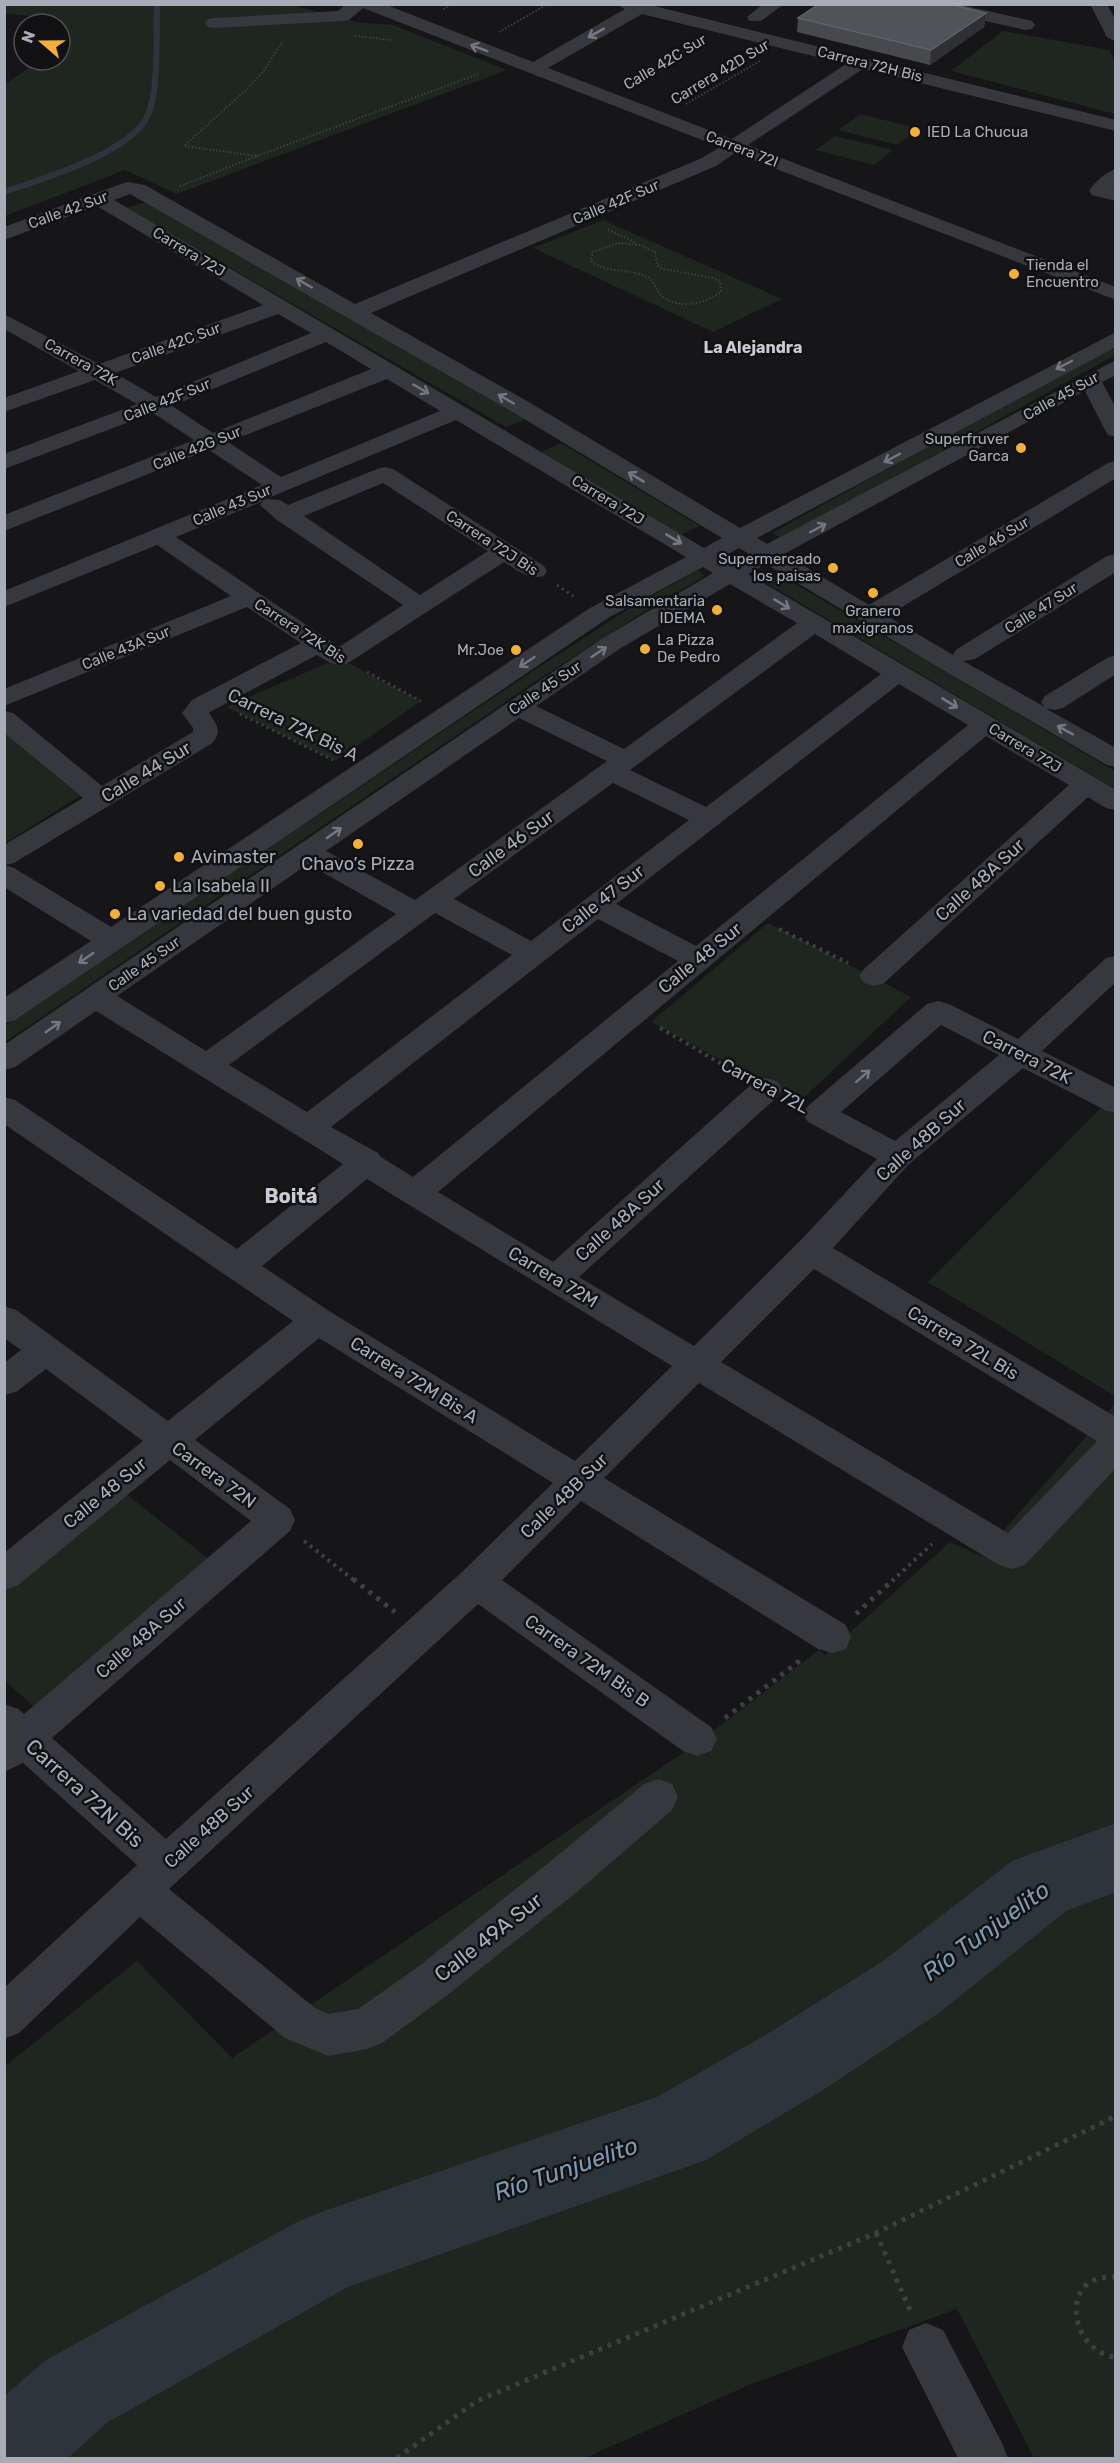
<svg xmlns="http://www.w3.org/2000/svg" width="1120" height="2463" viewBox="0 0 1120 2463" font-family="Rubik,sans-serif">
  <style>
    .green { fill: #1e261f }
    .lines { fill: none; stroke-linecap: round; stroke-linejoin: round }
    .stream { stroke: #2c353c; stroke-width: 6 }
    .river { fill: #2c353c; fill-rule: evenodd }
    .path-far3 { stroke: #3d3f44; stroke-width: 2; stroke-dasharray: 1.5 2; stroke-linecap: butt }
    .path-far2 { stroke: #3d3f44; stroke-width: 3; stroke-dasharray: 2 4; stroke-linecap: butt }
    .path-far1 { stroke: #3d3f44; stroke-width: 4; stroke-dasharray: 3 4.5; stroke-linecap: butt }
    .path { stroke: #3d3f44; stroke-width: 5; stroke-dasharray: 4 6; stroke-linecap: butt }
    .minor { fill: #37383d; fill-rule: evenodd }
    .wall { fill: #47494d }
    .shaded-wall { fill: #2f3033 }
    .building { fill: #525359; stroke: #5f6168; stroke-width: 1.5 }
    .oneway { stroke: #757881 }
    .poi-dot { fill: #f2b134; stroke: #111113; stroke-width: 2 }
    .labels { text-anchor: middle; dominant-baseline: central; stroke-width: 5; stroke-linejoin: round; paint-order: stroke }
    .far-street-label { font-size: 15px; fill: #a8adb8; stroke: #111113 }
    .far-poi-label { font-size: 15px; fill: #a8adb8; stroke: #111113; text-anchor: end }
    .far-neighbourhood-label { font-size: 16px; font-weight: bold; fill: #c9ccd4; stroke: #111113 }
    .street-label { font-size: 18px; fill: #a8adb8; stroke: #111113 }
    .poi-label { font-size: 18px; fill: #a8adb8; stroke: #111113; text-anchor: start }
    .neighbourhood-label { font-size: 20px; font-weight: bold; fill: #c9ccd4; stroke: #111113 }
    .near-street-label { font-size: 21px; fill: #a8adb8; stroke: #111113 }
    .near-water-label { font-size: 24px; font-style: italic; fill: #7f9bb3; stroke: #111113 }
  </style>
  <rect width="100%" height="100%" fill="#161618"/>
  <path class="green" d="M5,5H291L357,22L393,25L507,70L177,194L125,170L5,216V84L41,60H60V48L68,42L60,31V24H55L50,17L5,14Z
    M1003,31L1110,50L1115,64V114L951,71Z
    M861,114L919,129L897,145L838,130Z
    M835,136L893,150L874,165L816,150Z
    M145,202L526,419L506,427L127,208Z
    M603,220L782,299L713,332L533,248Z
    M1109,347L1115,350V355L784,539L772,533Z
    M561,443L700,526L680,535L541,452Z
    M698,570L705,576L645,611L536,681L5,1042V1025L524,677L630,608Z
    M778,574L1115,771V789L763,581Z
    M339,658L421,701L335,761L226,707Z
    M5,734L80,796L5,843Z
    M768,923L911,997L799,1102L651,1022Z
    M1107,1102L1115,1106V1396L928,1282Z
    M1115,1404V2458H1034L957,2309L749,2385L585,2458H5V2066L137,1961L232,2058L699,1742L819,1650L825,1655L950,1542L981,1556Z
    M117,1487L209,1559L36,1708L5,1681V1579Z"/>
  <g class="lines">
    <path class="stream" d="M4,192C42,179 131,153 148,115C159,89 156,33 157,4"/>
    <path class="river" d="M1116,1823V1892L1066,1911L939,2013L823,2090L706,2160L348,2287L108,2422L68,2458H4V2396L46,2360L297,2222L327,2210L657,2097L767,2034L883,1961L1012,1861Z"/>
    <path class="path-far3" d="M443,9L452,4
      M499,32L548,4
      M355,36L392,40
      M631,83L694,45
      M686,104L760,61
      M257,156L478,74
      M180,186L257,156L184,146L247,89L263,72L283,41
      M608,230L637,243
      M618,243L640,245L655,252L657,265L663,269L713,278L720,282L721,292C706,303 679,310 663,297C654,290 656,280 645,276C627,268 608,274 591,261L593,252Z"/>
    <path class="path-far2" d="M557,585L576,598
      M367,672L421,701
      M240,714L333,760"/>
    <path class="path-far1" d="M779,929L848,963
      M660,1028L739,1074
      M304,1541L355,1581
      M892,1581L932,1544"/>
    <path class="path" d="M353,1579L395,1612
      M856,1614L894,1579
      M725,1718L802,1659
      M876,2233L910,2310
      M1116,2277C1110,2277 1103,2277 1097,2279C1070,2287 1072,2324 1088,2342C1095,2351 1105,2355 1116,2358
      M397,2458L477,2401L876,2233L1116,2116"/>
    <path class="minor" d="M346,4H384L533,62L625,9L616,4H655L654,6L1116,120V131L863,69L748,145L1116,287V300L735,153L716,166L371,313L527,401L740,528L1116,332V347L757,538L767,544L1116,360V375L1102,382L1116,408V437L1108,435L1105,430L1085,391L784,554L869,605L1108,463L1116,461V478L887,616L955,656L953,654L957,649L1107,556L1116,554V572L975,659L963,661L1045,707L1041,702L1045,696L1107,658L1116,655V674L1063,708L1054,710L1045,708L1116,748V767L1107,765L941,669L766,564L748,574L1116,790V810L1106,808L1088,797L884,983L874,986L864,983L859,976L864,969L1069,785L986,736L438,1192L553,1262L755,1081L766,1078L777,1081L782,1089L777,1097L579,1277L694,1346L799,1242L877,1159L808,1122L803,1114L808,1106L927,1004L938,1001L949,1004L1018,1039L1106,958L1116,956V982L1042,1051L1116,1088V1113L1105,1110L1023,1068L909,1164L833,1248L1116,1417V1468L1025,1565L1012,1569L999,1565L699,1383L604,1478L846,1625L851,1637L846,1649L832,1653L818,1649L581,1501L502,1580L711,1727L717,1739L711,1751L697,1756L683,1751L478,1604L169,1889L315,2008L329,2014L358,2009L415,1969L547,1864L644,1784L658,1779L672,1784L678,1797L672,1810L577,1892L445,1997L382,2043L367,2049L328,2056L285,2038L140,1917L19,2033L4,2039V1988L137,1865L23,1763L4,1772V1704L18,1709L24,1714L251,1521L170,1460L17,1586L4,1590V1553L143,1441L46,1369L16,1392L4,1395V1363L21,1350L4,1338V1306L16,1310L168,1421L293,1321L4,1124V1097L15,1100L237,1249L343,1164L96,1011L15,1067L4,1070V1045L603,638L713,573L703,567L608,618L15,1020L4,1023V998L91,941L4,887V845L83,798L4,733V711L13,713L102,786L193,732V728L182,713L192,700L301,643L247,607L4,706V689L231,596L157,545L4,607V591L262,485L209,450L4,531V515L194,440L153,413L4,469V454L137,404L95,380L4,412V398L79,371L4,329V314L99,364L263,305L97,206L4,240V227L121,184L128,182L145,185L355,304L702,158L720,147L363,8L349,20L343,21L214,28L208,27L205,23L208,19L214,18L338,11ZM642,14L846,64L732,139L548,68ZM130,194L511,411L722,538L704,548L114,200ZM278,314L311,333L156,397L115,373ZM326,342L371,369L213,433L172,406ZM387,379L440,411L281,477L228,442ZM456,420L686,557L590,608L111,927L14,868L5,865L14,863L211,744C223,732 217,725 209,713L210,712L317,655C328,662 335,667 348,663L504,562C517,570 528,580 544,576L547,571L544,566L393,469L385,467L377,469L288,505L280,500L266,499ZM383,483L488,551L420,595L304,516ZM263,501L260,505L277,520L403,605L339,647L176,537ZM739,548L749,554L731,564L721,558ZM730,584L797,623L624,749L536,706L621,648ZM815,634L881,674L706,807L630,770ZM899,684L968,725L696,946L616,904ZM519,718L607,761L415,900L326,851ZM613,783L689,820L531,941L454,899ZM308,864L396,914L206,1051L117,996ZM435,913L512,955L307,1112L229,1065ZM598,919L678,961L413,1177L381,1157L378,1153L331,1127ZM941,1025L999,1055L895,1141L841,1112ZM367,1179L672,1366L575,1461L329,1311L262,1266ZM814,1269L1097,1441L1008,1533L721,1362ZM319,1338L553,1483L463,1571L166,1839L52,1738L290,1531L295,1520L290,1509L195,1440Z
      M763,4H784L761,21H749L747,17Z
      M924,4H957L1032,21L1035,25L1032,29L1026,30L926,8Z
      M1090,4H1107L1116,21V42L1107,37Z
      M1116,169V186L1113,188L1116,189V201L1092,195L1089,191C1095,182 1105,172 1116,169Z
      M926,2323L943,2330L1001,2441L1008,2458H958L902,2347L909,2330Z"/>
  </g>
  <path class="wall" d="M986,13L984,27L930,65L797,32L798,18Z"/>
  <path class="shaded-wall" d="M986,13L984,27L930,65L931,50Z"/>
  <path class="building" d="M819,4H949L986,13L931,50L798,18Z"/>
  <defs><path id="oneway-shaft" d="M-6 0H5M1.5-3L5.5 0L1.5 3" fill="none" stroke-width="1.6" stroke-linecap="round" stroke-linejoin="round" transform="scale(1.5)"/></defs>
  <g class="oneway">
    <use href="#oneway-shaft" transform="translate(596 33) rotate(151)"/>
    <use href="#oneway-shaft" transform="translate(479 48) rotate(-159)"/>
    <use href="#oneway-shaft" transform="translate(304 283) rotate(-150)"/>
    <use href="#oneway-shaft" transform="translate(1064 365) rotate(152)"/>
    <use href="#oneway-shaft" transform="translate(421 389) rotate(30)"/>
    <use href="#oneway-shaft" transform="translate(506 399) rotate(-150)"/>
    <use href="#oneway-shaft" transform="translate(892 458) rotate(152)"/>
    <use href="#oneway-shaft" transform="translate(636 477) rotate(-149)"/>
    <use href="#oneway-shaft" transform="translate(818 528) rotate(-28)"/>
    <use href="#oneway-shaft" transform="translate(674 539) rotate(31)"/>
    <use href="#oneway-shaft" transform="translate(782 604) rotate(31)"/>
    <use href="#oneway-shaft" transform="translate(599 652) rotate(-34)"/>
    <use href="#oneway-shaft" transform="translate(527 662) rotate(146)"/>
    <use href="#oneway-shaft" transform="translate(950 703) rotate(31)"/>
    <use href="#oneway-shaft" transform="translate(1065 730) rotate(-151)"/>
    <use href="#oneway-shaft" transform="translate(334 833) rotate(-35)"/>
    <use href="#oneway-shaft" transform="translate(86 958) rotate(146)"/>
    <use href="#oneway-shaft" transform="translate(53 1027) rotate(-35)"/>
    <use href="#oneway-shaft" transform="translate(863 1076) rotate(-41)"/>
  </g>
  <g class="poi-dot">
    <circle cx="915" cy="132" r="6"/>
    <circle cx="1014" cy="274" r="6"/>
    <circle cx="1021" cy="448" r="6"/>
    <circle cx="833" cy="568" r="6"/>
    <circle cx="873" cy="593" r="6"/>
    <circle cx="717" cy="610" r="6"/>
    <circle cx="645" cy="649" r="6"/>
    <circle cx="516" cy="650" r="6"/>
    <circle cx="358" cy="844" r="6"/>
    <circle cx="179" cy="857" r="6"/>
    <circle cx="160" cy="886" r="6"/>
    <circle cx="115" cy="914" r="6"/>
  </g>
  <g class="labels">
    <g class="far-street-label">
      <text transform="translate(665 62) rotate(-31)">Calle 42C Sur</text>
      <text transform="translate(870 64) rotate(14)">Carrera 72H Bis</text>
      <text transform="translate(720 72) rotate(-31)">Carrera 42D Sur</text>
      <text transform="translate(742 149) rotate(21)">Carrera 72I</text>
      <text transform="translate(616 202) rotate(-23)">Calle 42F Sur</text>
      <text transform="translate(68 210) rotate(-20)">Calle 42 Sur</text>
      <text transform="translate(189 252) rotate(31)">Carrera 72J</text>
      <text transform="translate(176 343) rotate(-20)">Calle 42C Sur</text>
      <text transform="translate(81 362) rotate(29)">Carrera 72K</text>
      <text transform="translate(1061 396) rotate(-29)">Calle 45 Sur</text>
      <text transform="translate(167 400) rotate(-22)">Calle 42F Sur</text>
      <text transform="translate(197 448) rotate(-22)">Calle 42G Sur</text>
      <text transform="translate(608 500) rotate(31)">Carrera 72J</text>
      <text transform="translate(232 505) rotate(-23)">Calle 43 Sur</text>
      <text transform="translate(992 542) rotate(-31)">Calle 46 Sur</text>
      <text transform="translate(492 543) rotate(33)">Carrera 72J Bis</text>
      <text transform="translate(1041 608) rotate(-32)">Calle 47 Sur</text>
      <text transform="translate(300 631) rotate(33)">Carrera 72K Bis</text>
      <text transform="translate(126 648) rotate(-22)">Calle 43A Sur</text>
      <text transform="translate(545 688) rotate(-34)">Calle 45 Sur</text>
      <text transform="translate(1025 748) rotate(31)">Carrera 72J</text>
      <text transform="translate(144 964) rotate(-35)">Calle 45 Sur</text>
    </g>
    <g class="far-poi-label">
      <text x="927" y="132" text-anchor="start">IED La Chucua</text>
      <text x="1026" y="265" text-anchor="start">Tienda el<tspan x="1026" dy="17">Encuentro</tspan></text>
      <text x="1009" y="439">Superfruver<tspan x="1009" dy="17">Garca</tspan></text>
      <text x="821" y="559">Supermercado<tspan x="821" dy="17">los paisas</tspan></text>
      <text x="705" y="601">Salsamentaria<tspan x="705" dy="17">IDEMA</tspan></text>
      <text x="873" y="611" text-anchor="middle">Granero<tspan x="873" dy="17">maxigranos</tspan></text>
      <text x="657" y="640" text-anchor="start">La Pizza<tspan x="657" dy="17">De Pedro</tspan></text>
      <text x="504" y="650">Mr.Joe</text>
    </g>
    <g class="far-neighbourhood-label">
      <text x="753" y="347">La Alejandra</text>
    </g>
    <g class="street-label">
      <text transform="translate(293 725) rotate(26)">Carrera 72K Bis A</text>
      <text transform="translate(146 772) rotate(-31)">Calle 44 Sur</text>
      <text transform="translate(511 844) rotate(-36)">Calle 46 Sur</text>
      <text transform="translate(980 880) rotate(-42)">Calle 48A Sur</text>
      <text transform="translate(603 899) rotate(-38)">Calle 47 Sur</text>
      <text transform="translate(700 958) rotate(-39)">Calle 48 Sur</text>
      <text transform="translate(1027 1057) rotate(27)">Carrera 72K</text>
      <text transform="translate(765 1086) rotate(28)">Carrera 72L</text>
      <text transform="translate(921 1140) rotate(-42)">Calle 48B Sur</text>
      <text transform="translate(620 1220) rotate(-42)">Calle 48A Sur</text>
      <text transform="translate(553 1277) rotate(31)">Carrera 72M</text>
      <text transform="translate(963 1343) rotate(31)">Carrera 72L Bis</text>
      <text transform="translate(414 1380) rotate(32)">Carrera 72M Bis A</text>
      <text transform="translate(214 1475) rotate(36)">Carrera 72N</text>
      <text transform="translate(105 1493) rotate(-39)">Calle 48 Sur</text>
      <text transform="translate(564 1496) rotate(-44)">Calle 48B Sur</text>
      <text transform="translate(141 1638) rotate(-41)">Calle 48A Sur</text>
      <text transform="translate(587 1661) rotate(35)">Carrera 72M Bis B</text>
      <text transform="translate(209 1827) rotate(-42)">Calle 48B Sur</text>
    </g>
    <g class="poi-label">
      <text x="191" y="857">Avimaster</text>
      <text x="358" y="864" text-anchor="middle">Chavo’s Pizza</text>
      <text x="172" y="886">La Isabela II</text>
      <text x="127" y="914">La variedad del buen gusto</text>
    </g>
    <g class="neighbourhood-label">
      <text x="291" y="1196">Boitá</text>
    </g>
    <g class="near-street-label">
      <text transform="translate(85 1793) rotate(42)">Carrera 72N Bis</text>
      <text transform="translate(488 1937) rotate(-38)">Calle 49A Sur</text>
    </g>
    <g class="near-water-label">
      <text transform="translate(986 1931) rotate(-36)">Río Tunjuelito</text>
      <text transform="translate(566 2169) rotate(-19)">Río Tunjuelito</text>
    </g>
  </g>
  <rect width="1120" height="2463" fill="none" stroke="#a8adb8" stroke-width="12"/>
  <g transform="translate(42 42) rotate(290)"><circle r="28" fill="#111113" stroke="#4d4f55" stroke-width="1.5"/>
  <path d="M0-4.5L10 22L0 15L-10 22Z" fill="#f2b134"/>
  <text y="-9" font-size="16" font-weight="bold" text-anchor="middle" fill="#a8adb8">N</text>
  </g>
</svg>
